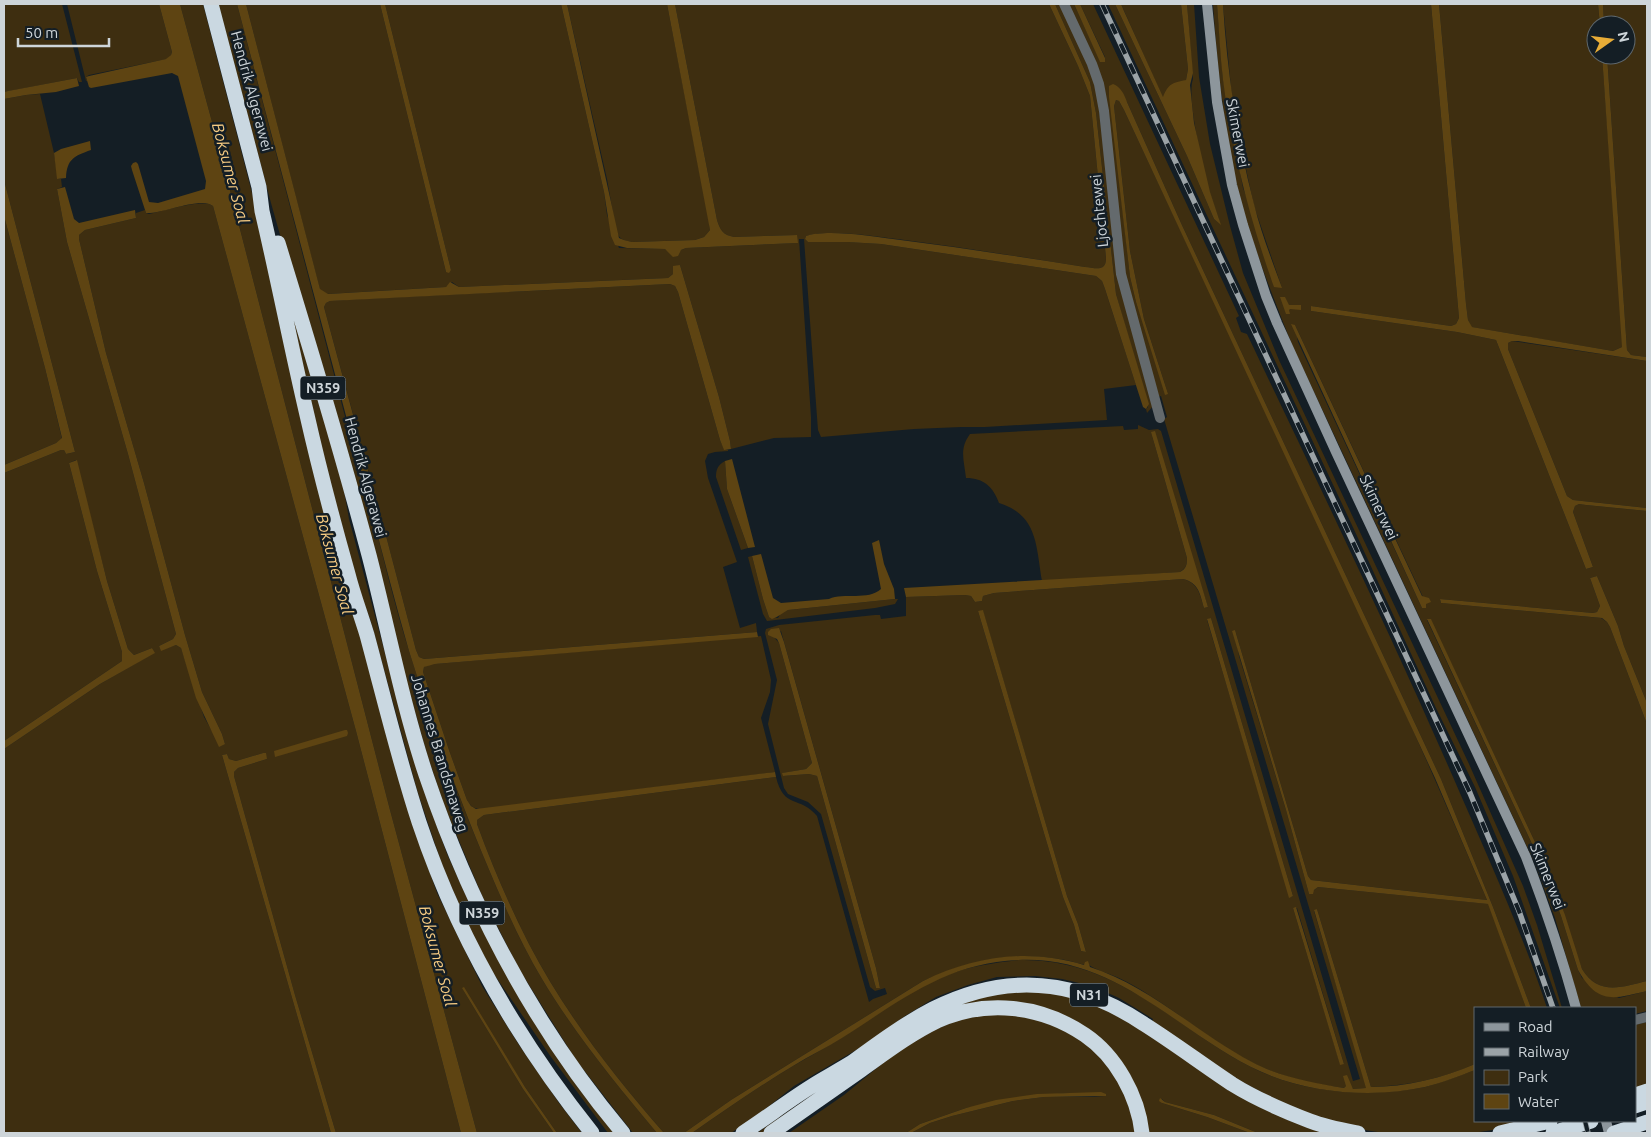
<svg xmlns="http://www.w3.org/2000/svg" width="1651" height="1137" viewBox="0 0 1651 1137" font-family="Ubuntu,sans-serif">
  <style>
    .green { fill: #3e2e10; fill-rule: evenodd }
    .water { fill: #5e4412 }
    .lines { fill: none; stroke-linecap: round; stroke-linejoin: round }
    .street { stroke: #646a6d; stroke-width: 10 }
    .secondary { stroke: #8d969c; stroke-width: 10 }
    .highway { stroke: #cad8e1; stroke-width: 15 }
    .rail-casing { stroke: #9ba3a7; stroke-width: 5.5 }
    .rail { stroke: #141e25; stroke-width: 4; stroke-dasharray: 11; stroke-linecap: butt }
    .labels { text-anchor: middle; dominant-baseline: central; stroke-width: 5; stroke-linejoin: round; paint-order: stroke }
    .shield { fill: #141e25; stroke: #969ea3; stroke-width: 1 }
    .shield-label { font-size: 14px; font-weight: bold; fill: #ced5d9 }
    .street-label { font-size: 15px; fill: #ced5d9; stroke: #141e25 }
    .water-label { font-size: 16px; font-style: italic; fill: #f6cb82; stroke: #141e25 }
  </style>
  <rect width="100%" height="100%" fill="#141e25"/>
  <path class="green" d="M4,4H62L82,82H79L77,78L4,92Z
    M67,4H159L172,52L171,55L167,59L89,75L86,77L87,81H86Z
    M180,4H203L266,247L409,813L437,893L482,986L519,1045L559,1103L582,1133H557L525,1087L462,988L523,1089L554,1133H477L390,810L218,144Z
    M218,4H237L360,474L363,479L368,477L369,473L324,307L326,303L330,301L363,299L670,284L675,286L678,292L720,440L724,449L728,450V451L715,452L708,454L705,461L708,478L737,562L723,567L740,628L756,623L757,632L424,659L419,657L416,650L374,490L369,487L366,489C380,544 393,600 410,654C431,721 455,788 482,853C500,896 518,939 542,979C575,1034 616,1084 657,1133H633L576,1060L519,969L483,898L444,805L427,754L271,203Z
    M246,4H380L446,272L451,270L385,4H561L604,192L607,215L619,248L665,249C673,255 678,251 686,248L797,243V235H794L734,237C723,235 720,230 717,220L675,4H1049L1078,66L1090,96L1106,258C1106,272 1096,268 1085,267C1022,257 960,247 897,239C873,236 828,229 806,236L805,239L808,242H848L881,244L1096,276L1102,281L1105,289L1136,385L1104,389L1107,420L985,427H961L914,429L821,437L818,430L817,417L804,239H799L811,417V437L774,438L731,449L730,441L719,397L680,265L674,270L673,274L668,278L459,287L452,282L446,287L327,294L320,290Z
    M567,4H667L709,221L710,230L704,237L695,240L632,242C622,240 619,239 616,230L607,179Z
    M1055,4H1061L1096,84L1119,275L1154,405L1147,413L1146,409L1148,407L1116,294L1096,113L1090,82Z
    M1068,4H1074L1100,61L1104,62L1105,57L1080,4H1093L1239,316L1236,318L1241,332L1247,334C1317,481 1388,628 1453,777C1486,853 1521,929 1547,1008H1531L1493,907L1441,779L1181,223L1127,102L1109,86L1130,277L1136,302L1168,394L1144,319L1130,251L1114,106L1116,100L1119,101L1124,110C1246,372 1374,633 1487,900L1311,880L1308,876L1235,630L1239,656L1286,810L1309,894L1318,887L1489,904L1526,1008H1475V1064C1442,1079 1406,1086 1371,1087L1317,909L1314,911L1367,1088L1353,1089L1351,1086H1346L1344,1088C1322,1085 1298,1081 1277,1073C1230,1057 1191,1021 1149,995C1140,989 1130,983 1119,978C1108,973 1094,970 1085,962V965C1028,948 975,957 923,981L731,1100L684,1133H664C613,1075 565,1013 529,944C509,905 492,865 477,824V820L484,815L776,777C784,810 800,795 817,816L869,1002L873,999L887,994L885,988L875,991L870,987L821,814L808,802L788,794L784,788L768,724L777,680L765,633L766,629L779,625L875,615H880L881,619L906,616V597L965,595L971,596L975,602L982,601L983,596L994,593L1183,579C1198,583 1200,594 1204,608L1208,607L1151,432L1187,558C1187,565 1186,568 1180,572L1042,581C1036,546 1038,515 999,503C993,487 984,478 966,478C964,460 959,449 970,434L1123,426L1124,430L1138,429V425L1149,430L1158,429L1161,431L1353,1081L1360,1079L1164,419L1167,417L1161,396L1158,397L1124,272L1107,109ZM978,611H983L1067,896L1078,924L1086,952L1081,951L1074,925L1063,897ZM1211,618L1293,896L1290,897L1207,620ZM781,631L876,968L880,988H876L817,776L809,774L784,776L783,773L806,769L812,763L779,643L773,636ZM1293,908H1297L1344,1064H1340Z
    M1108,4H1115L1187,156L1214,219L1220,224C1218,214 1213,204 1210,194C1204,173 1186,97 1193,79L1187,4H1194L1199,77L1210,144L1230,226L1243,273L1279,360L1469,764L1523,886L1537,925L1562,1008H1560L1513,876L1475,787L1436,708L1351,523Z
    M1121,4H1181L1188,69L1186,80L1163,98Z
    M1213,4H1217L1223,79L1243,188L1282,288L1254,206L1239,136L1232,98L1223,4H1431L1459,318L1456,324L1451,326L1311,306V311L1457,332L1496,340L1586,569L1593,567L1573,512L1575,506L1579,504L1586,505L1647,511V703L1624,646L1618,626L1597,576L1590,578L1600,606L1597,612L1593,613L1440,599L1441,603L1601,618L1607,622L1610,627L1647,724V981C1622,987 1598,996 1582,969L1542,857L1431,620H1427L1539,859L1561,916L1578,970L1582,978L1619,998L1647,991V1011L1635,1014V1008H1581L1555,918L1535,864L1293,347C1271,292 1248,235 1235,177C1223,120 1217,62 1213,4ZM1295,325L1423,597L1426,604L1425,607L1422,608L1298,342Z
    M1439,4H1598L1600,25H1596V55H1602L1622,331V347L1613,351L1471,327L1468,320L1466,304Z
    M1603,4H1647V357L1631,355L1627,350L1607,55H1626V25H1604Z
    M40,94L54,153L58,179H61L62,187L57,189L67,242L128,454L176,634L173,639L159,646L161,650L176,645L181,648L204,717L212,731L225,744L222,734L202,692L185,635L144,483L106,353L79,239V235L85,230L136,218V213L145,210L146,213L149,214C163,211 204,198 213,206L356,731L461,1133H336L295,995L234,776V772L238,768L267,759L263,753L236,761L229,759L227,754L222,755L331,1133H4V749L100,684L154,653L152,648L134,655L128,649L107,581L76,460L69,463L97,571L122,652V661L4,741V473L61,450H64L66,454L75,452L4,180V99L26,95Z
    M4,216L45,368L62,439L56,443L4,465Z
    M284,277L336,446L349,519L408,739L423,788L447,854L473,911L614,1133H608L551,1057L489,967L471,932L442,865L417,790L371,622L351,568L324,467Z
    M1512,341L1647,361V508L1573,500L1567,496L1508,349V343Z
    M725,461L727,489L748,548L741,550L716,477C716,469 718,465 725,461Z
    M752,556L763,599L769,617L778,618L781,613L788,610L895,599H898L895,604L875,608L767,621L763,614L748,557Z
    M761,636L771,680L770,692L761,718L775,772L482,809C474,809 471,807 467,800L449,750L423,672L424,667L427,665L435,664Z
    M1018,960C1035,960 1051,961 1067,965C1138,981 1188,1035 1251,1067C1304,1094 1368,1098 1425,1087C1441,1083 1458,1076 1475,1070V1121H1531L1505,1128L1473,1133H1384L1346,1127L1315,1118L1242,1084L1152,1023L1153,1019L1119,998L1092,986L1062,979L1035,976L997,977L968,985L936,997L905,1016L863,1046L794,1086L758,1115L731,1133H692C725,1110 758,1087 793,1066C810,1056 827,1047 843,1037C877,1015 910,990 947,975C970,966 995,963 1018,960Z
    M1028,989L1092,1001L1337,1133H1258L1214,1115L1165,1102L1162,1099V1103L1207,1117L1250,1133H1148L1109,1049L999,1002L877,1055L763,1133H757L873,1053L968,999Z
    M987,1014H1015L1061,1026L1094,1049L1122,1085L1137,1133H911L930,1123L952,1116L1013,1101L1044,1097H1104L1064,1093L966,1108L920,1124L906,1133H789L844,1095L900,1049L949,1022Z
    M1647,1022V1085L1635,1089V1025Z"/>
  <path class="water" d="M159,4H180L218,144L390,810L477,1133H461L356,731L213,206C201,196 163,214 146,213L132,170L131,166L133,163L136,162L138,164L149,202L158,203L205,189L206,181L178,76L172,73L91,88L89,87L86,77L89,76L166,59L171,55L172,52Z
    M237,4H246L320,289L328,294L446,287L450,282L459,287L668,278L673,274V266L680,265L719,397L730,441L731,449L724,450L720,440L678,292L675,286L670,284L330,301L326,303L324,307L369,474L368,479L363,480Z
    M380,4H385L451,270L449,273L446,272Z
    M561,4H567L619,238L624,240L632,242L695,240L704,237L710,230L667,4H675L717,220C720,230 723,235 734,237L797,235L798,243L686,248L681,250L678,256L673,257L665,249L627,248L615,245L611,236L604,192Z
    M1049,4H1055L1090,82L1096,113L1116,294L1149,404L1146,409L1143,407L1105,289L1102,281L1096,276L881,244L847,242H808L805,239L806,236C826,229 871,236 893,239C957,247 1021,257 1085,267C1096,268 1106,272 1106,258L1090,96L1078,66Z
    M1074,4H1080L1105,58V62H1100Z
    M1115,4H1121L1124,11L1163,97C1169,83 1172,83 1186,80L1188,69L1181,4H1187L1193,73L1190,85L1194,123L1210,192L1221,225L1214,219L1187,156Z
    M1217,4H1223C1227,71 1237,139 1254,204C1261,233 1272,260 1282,288L1274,287C1250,220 1232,151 1223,80C1220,55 1219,29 1217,4Z
    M1431,4H1439L1466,304L1468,320L1472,327L1613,351L1622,347L1602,55H1607L1627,350L1631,355L1647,357V361L1518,341H1512L1508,343V349L1567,496L1573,500L1647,508V511L1586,505L1579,504L1575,506L1573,512L1593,567L1586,569L1496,340L1457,332L1311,311V306L1451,326L1456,324L1459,318Z
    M1598,4H1603L1604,25H1600Z
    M77,78L79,86L56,92L26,95L4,99V92L8,91Z
    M1113,84C1121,87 1124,94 1127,102L1181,223L1441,779L1493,907L1531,1008H1526L1488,904L1318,887L1314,890L1313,894H1309L1286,810L1232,631L1235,630L1308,876L1311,880L1487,900L1435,778L1124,110L1119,101L1116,100L1114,106L1130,251L1144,319L1168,394L1165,395L1136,302L1130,277L1109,97V86Z
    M90,141L91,150C74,156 67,159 66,178L57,179L54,153L61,149Z
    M4,180L75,452L66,454L64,450H61L4,473V465L56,443L62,438L45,368L4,216Z
    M65,187L74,219L79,223L135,210L136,218L85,230L79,235V239L106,353L144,483L185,635L202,692L222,734L225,744L219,747L196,698L181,648L176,645L161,651L159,646L173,639L176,634L128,454L67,242L57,189Z
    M1280,297H1285L1289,305H1301V310L1290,309L1289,310L1290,314H1286Z
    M1291,324L1295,325L1422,596L1429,598L1431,602L1426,604V608H1422Z
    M1155,431L1208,607L1204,608C1200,594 1199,583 1183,579L994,593L983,596L982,601L975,602L971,596L965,595L906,597L904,588L1180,572C1186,569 1187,565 1187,558L1151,432Z
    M732,459L755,547L748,548L727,489L725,461Z
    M77,460L107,581L128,649L134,655L152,648L155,653L100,684L4,749V741L122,661V652L97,571L69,463Z
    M368,487L374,490L416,650L419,657L424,659L757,632L758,637L435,664L424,667L423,672L449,750L467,800L471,806L476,809L775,772L776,777L484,815L477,820V824C492,865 509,905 529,944C565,1013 613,1075 664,1133H657C616,1084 575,1034 542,979C518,939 500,896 482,853C455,787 430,719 409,651C395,602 382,552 369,502L366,489Z
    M879,540L884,564L894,589L895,599L788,610C782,613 778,617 772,619L769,617L763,599L752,556L761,554L773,598L781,603L829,599C844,592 868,601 881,589L872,543Z
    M1597,576L1618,626L1624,646L1647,703V724L1610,627L1607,622L1602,618L1441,603L1440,599L1593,613L1597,612L1600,606L1590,578Z
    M983,610L1067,896L1078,924L1086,952L1081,951L1074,925L1063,897L978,611Z
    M1211,618L1293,896L1289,898L1207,619Z
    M1427,619H1431L1542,857L1565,915L1582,969C1598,996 1622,987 1647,981V991C1613,999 1598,1005 1578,970L1561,916L1539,859Z
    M779,628L784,642L876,968L880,988H876L817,776L809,774L783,776L782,773L806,769L812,763L779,643L777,639L768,635V632L771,629Z
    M345,730H347L348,733L347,736L275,757L274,751Z
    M263,753H266L267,759L238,768L234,772V776L295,995L336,1133H331L222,755L227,754L229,759L236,761Z
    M1296,907L1344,1064L1340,1065L1293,908Z
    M1317,909L1371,1087C1405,1087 1443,1078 1475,1064V1070C1459,1076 1442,1083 1425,1087C1369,1099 1303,1093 1251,1067C1174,1028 1113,955 1018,960C946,963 900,1001 842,1038C826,1048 809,1056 793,1066C758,1087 725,1110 692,1133H684L731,1100L923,981C975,956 1028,948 1084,965L1085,962L1088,961L1090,967C1150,986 1197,1033 1252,1062C1280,1077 1313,1083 1344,1088L1346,1086L1343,1076L1347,1075L1353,1089L1366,1088L1314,910Z
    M464,987L525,1087L557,1133H554L523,1089L462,988Z
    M1101,1092L1106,1094V1096L1044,1097L1013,1101L952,1116L930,1123L911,1133H906L920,1124L966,1108L996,1100L1037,1094Z
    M1160,1098L1165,1102L1214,1115L1258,1133H1250L1207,1117L1162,1103L1159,1101Z"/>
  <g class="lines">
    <path class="street" d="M1064,4L1092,64L1099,84L1104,111L1121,274L1160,418
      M1635,1020L1647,1017"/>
    <path class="secondary" d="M1207,4L1217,102L1232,185L1243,225L1266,296L1277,323L1336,452L1526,857C1545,907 1562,957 1576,1008
      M1606,1121L1609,1133"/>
    <path class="highway" d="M211,4L259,187L262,211C278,279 291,347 307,415C319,468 333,521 348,574C353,594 361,615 367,635C384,698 399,761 419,822C457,936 518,1040 592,1133
      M278,243C310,347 341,450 369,555C388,628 402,703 426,775C470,905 535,1028 623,1133
      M1635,1095L1647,1091
      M1635,1106L1647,1102
      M743,1133C766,1118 788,1101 812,1086C825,1078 838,1071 851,1063C877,1044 904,1024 933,1009C1006,972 1077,979 1144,1024C1174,1043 1202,1064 1232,1084C1256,1099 1284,1111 1310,1121C1325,1127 1342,1130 1358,1133
      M771,1133C801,1112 831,1091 861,1070C885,1053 910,1034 937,1021C986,999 1041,1005 1085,1035C1116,1056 1138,1096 1142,1133
      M1500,1133L1550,1121
      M1553,1133L1591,1121
      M1614,1133L1647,1122"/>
    <g class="rail-casing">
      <path id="rail" d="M1102,4L1470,793L1519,911L1553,1008
        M1585,1121L1588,1133"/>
    </g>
    <use href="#rail" class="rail"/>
  </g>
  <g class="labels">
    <g class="shield">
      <rect x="300.5" y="376.5" width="45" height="23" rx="4"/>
      <rect x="459.5" y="901.5" width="45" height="23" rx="4"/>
      <rect x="1070" y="983.5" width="38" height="23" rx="4"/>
    </g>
    <g class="shield-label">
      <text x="323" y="388">N359</text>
      <text x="482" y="913">N359</text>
      <text x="1089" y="995">N31</text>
    </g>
    <g class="street-label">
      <text transform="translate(252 91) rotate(75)">Hendrik Algerawei</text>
      <text transform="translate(1238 133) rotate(79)">Skimerwei</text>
      <text transform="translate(1099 211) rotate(-96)">Ljochtewei</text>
      <text transform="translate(366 477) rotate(75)">Hendrik Algerawei</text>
      <text transform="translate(1379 507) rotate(65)">Skimerwei</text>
      <text transform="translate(440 753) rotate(73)">Johannes Brandsmaweg</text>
      <text transform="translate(1548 876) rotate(68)">Skimerwei</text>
    </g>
    <g class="water-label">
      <text transform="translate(231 173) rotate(75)">Boksumer Soal</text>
      <text transform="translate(335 564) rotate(75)">Boksumer Soal</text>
      <text transform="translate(438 956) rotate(75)">Boksumer Soal</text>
    </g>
  </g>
  <rect width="1651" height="1137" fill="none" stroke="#ced5d9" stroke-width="10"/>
  <rect x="1474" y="1007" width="162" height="115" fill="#141e25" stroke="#5e676d"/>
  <rect x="1484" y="1023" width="25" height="8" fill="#8d969c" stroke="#5e676d"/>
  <text x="1518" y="1032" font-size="15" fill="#ced5d9">Road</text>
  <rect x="1484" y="1048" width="25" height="8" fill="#9ba3a7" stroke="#5e676d"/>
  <text x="1518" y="1057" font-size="15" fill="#ced5d9">Railway</text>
  <rect x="1484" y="1070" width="25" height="15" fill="#3e2e10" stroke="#5e676d"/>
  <text x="1518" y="1082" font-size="15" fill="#ced5d9">Park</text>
  <rect x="1484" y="1094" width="25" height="15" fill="#5e4412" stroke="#5e676d"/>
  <text x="1518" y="1107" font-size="15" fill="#ced5d9">Water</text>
  <g transform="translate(1611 40) rotate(76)"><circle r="24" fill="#141e25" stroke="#5e676d"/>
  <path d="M0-4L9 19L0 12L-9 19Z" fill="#e7ac37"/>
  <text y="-8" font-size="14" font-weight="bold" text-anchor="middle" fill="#ced5d9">N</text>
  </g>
  <path d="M18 38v8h91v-8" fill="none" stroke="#ced5d9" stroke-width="2.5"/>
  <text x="25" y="38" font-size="15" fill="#ced5d9" stroke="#141e25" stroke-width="4" paint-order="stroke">50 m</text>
</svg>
